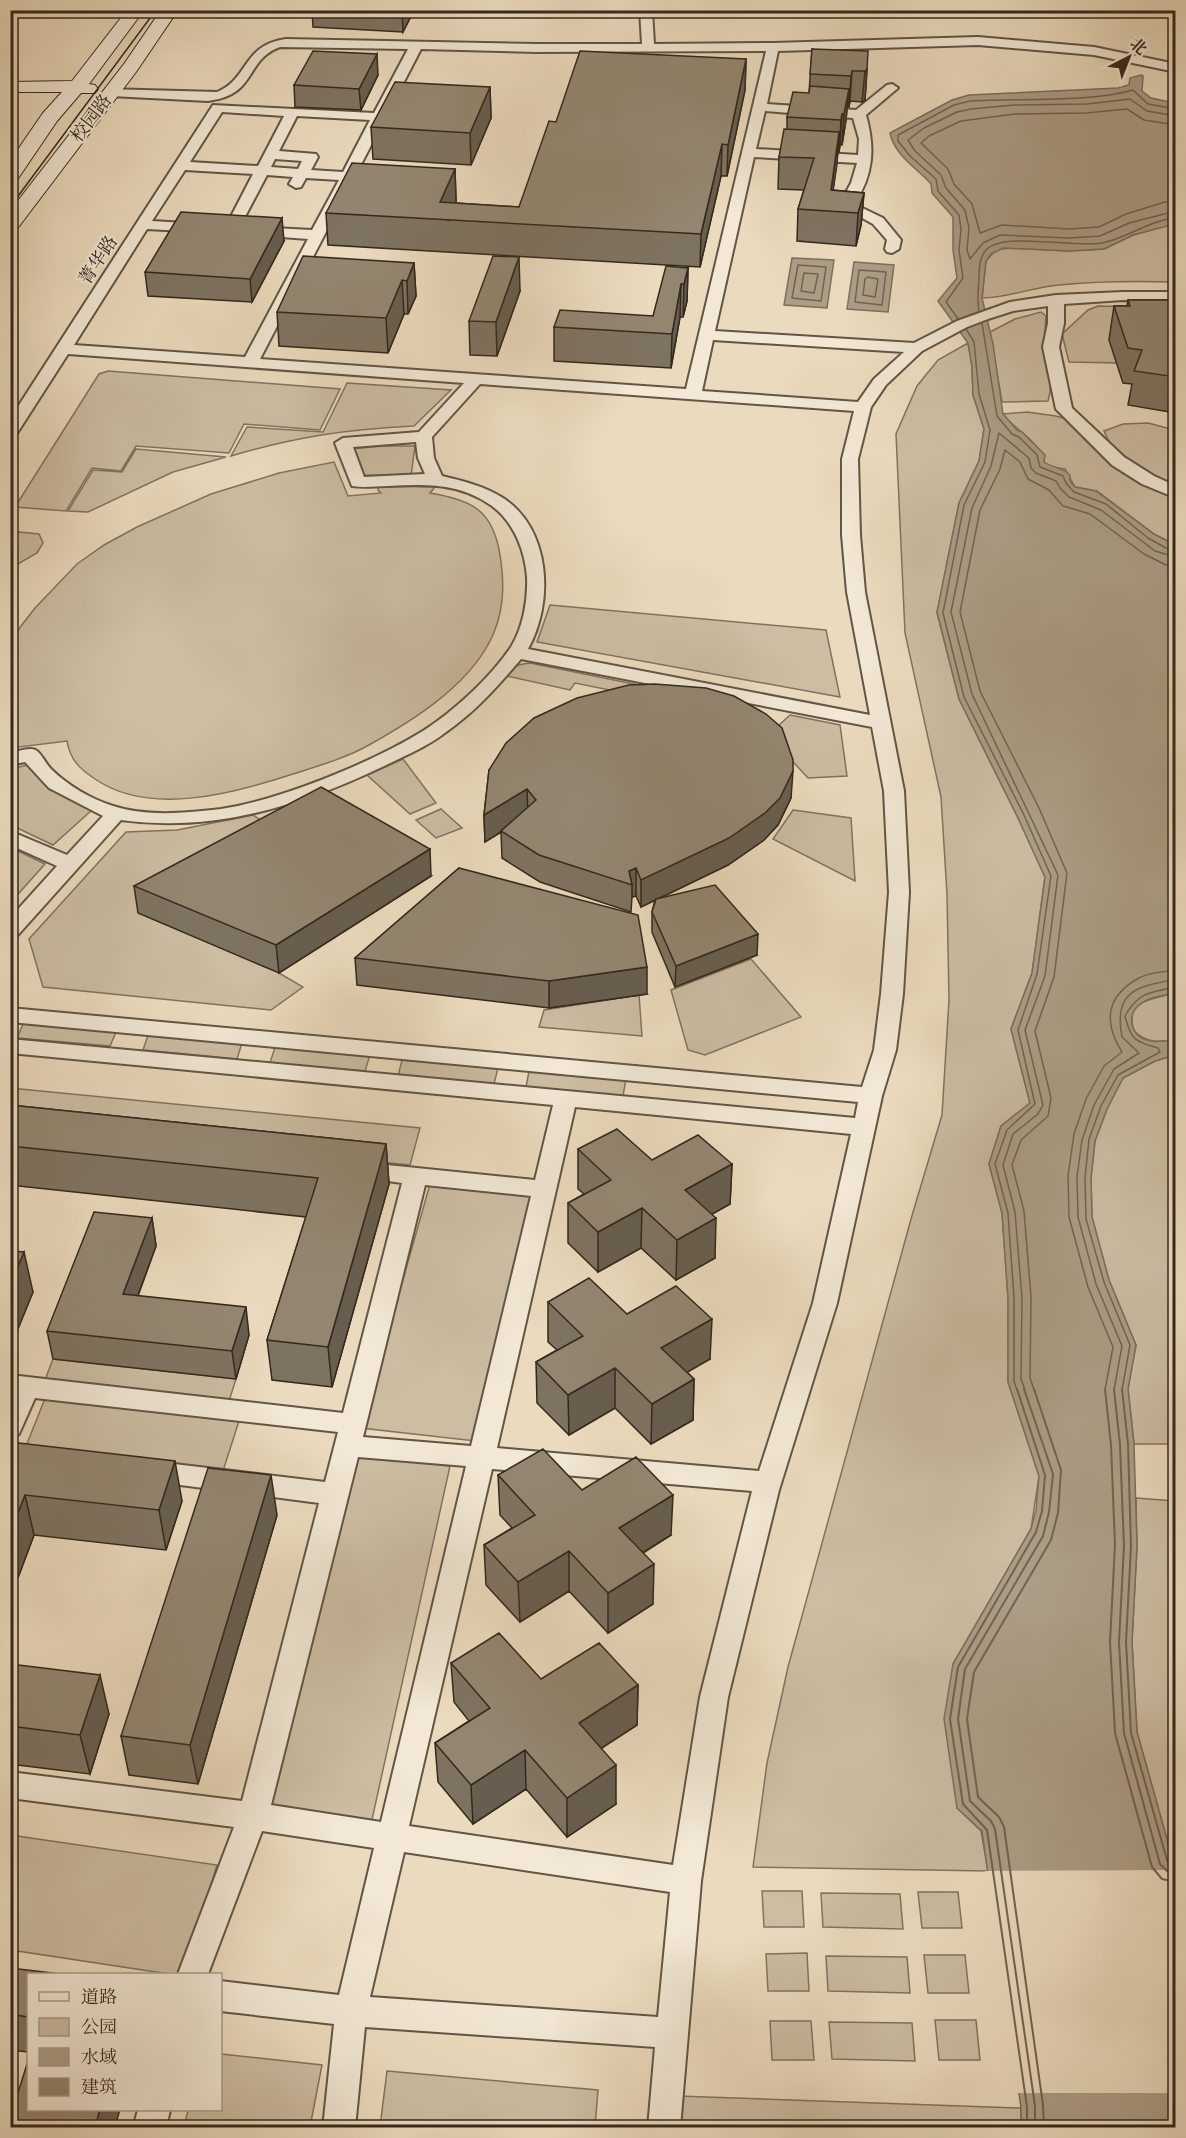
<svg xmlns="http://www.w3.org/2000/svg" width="1186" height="2138" viewBox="0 0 1186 2138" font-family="'Libre Caslon Text','Noto Serif SC',serif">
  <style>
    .green { fill: #ccbda3; stroke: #807360; stroke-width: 1.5 }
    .water { fill: #ac9e87; stroke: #7c6f5d; stroke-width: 1.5 }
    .pier { fill: #ebdbbe }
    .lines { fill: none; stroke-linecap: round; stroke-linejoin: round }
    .shore-far1 { stroke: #706452; stroke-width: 1.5 }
    .shore { stroke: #706452; stroke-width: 2 }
    .street-casing { stroke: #615645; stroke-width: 4 }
    .secondary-casing { stroke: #33291d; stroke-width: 2 }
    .street { fill: #f2e8d5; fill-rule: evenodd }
    .secondary { fill: #f2e8d5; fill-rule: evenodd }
    .tram { stroke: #33291d; stroke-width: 1.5 }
    .wall { fill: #7e7361; stroke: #33291d; stroke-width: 1.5 }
    .shaded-wall { fill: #675e4f; stroke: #33291d; stroke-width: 1.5 }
    .building { fill: #938671; stroke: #33291d; stroke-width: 1.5 }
    .labels { text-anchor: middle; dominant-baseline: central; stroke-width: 4.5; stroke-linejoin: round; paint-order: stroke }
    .far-street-label { font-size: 18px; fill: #33291d; stroke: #f2e8d5 }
  </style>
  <rect width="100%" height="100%" fill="#ebdbbe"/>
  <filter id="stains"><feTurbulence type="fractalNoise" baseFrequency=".00333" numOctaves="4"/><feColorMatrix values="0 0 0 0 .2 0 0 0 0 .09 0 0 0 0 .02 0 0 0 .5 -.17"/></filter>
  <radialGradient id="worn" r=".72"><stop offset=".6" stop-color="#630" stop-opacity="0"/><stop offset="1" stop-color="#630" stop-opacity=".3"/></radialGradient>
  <path class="green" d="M1171,224H1175V282C1137,281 1098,281 1059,285C1033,287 1008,298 982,298L986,261L996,250L1011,248L1069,251L1104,249L1133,235Z
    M1098,306L1175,308L1110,340L1117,363L1069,362L1062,334L1088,310Z
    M1041,312L1046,316C1045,331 1043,348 1046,364C1049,381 1053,384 1048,401L1002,402L990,332L1015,319Z
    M968,343L972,366L973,395L984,429L979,461L959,503L937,613L959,699L1018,818L1045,877L1032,973L1011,1029L1030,1103L1001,1126L989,1164L1002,1213L1008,1298V1382L1039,1476L1031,1529L953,1664L957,1808L981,1831L988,1871L753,1867L767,1763L788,1667L911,1219L942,1115L949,1000L947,894L941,797L905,633L896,434L917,386L938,360Z
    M108,371L340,389L320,430L244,424L229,453L136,446L121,471L92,468L66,511L15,507L99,374Z
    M347,383L451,390L414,426C348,429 295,437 231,456L247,427L323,432Z
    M1027,412L1056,416L1070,420L1175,497V545L1154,534L1097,491L1075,487L1065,469L1051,467L1043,462C1043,443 1013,429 1003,414Z
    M1148,423L1175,430V489C1150,475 1114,460 1104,431L1123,424Z
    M382,446H415L411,476L360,475L349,449Z
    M136,449L226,457L173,472L88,512L68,511L93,470L122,472Z
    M334,462L348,496L381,493L378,490L379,485L435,487L430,493C472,500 493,510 500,555C505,586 504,615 489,643C465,688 412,721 369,745C346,758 318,766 293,774C235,793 150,817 95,779C80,769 70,760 67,741L11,748L10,646L21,626L35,608L77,564L104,545L137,527L211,494L279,473Z
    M19,532L39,534L43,543L37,553L11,568V535Z
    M550,605L826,630L840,697L537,642Z
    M530,663L738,705L704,709L575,683L570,690L507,676C512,666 519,664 530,663Z
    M790,715L840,725L847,776L808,778L768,735Z
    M403,759L436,803L410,814L367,775Z
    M27,765L46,785L92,810L53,845L11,825V769Z
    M441,809L462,828L436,838L416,820Z
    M793,810L851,818L855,881L773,839Z
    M253,815L283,835L279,973L303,987L271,1010L43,987L29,939L126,832L177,830Z
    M10,847L45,864L11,902H10Z
    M751,959L801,1017L705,1055L688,1050L671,990Z
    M1175,992V1039C1159,1043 1147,1043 1134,1031C1124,997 1154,1001 1175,992Z
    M639,995L642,1036L539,1027L544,1010Z
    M24,1022L117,1030L110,1046L17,1038Z
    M148,1035L242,1043L237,1059L143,1050Z
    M275,1047L370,1055L365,1071L270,1063Z
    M1175,1055V1444H1134L1128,1389L1136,1345L1109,1280L1092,1217L1091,1178L1095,1141L1107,1109L1123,1078L1155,1061Z
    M402,1060L498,1068L494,1084L398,1076Z
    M529,1071L626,1079L623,1096L526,1087Z
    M10,1088L420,1128L410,1165L11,1125Z
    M430,1184L533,1196L475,1441L361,1428Z
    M53,1359L236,1379L229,1401L45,1380Z
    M46,1396L240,1418L222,1474L24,1451Z
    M351,1455L450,1466L371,1824L260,1811Z
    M1136,1498L1175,1501V1868L1137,1732L1132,1642L1137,1546Z
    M10,1835L217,1865L185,1974H169L11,1950Z
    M762,1891H802L804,1927H764Z
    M918,1892H958L962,1928H922Z
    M821,1893L900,1894L903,1929L823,1927Z
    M807,1953L809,1991H768L766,1954Z
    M924,1955H965L969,1993H928Z
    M826,1956L907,1957L910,1993L828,1991Z
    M935,2020H976L980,2060H939Z
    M770,2021H811L814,2060H772Z
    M829,2022L912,2023L915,2061L832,2059Z
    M221,2054L322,2065L310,2127H184L188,2110H220Z
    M387,2071L598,2090L595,2127H380Z
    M678,2096L1021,2108V2127L676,2128Z"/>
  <path class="water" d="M1141,75L1143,76L1142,91L1151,98L1175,103V224L1133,235L1104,249L1069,251L1003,248L991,254L986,261L982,298L993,344L1003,414L1017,430L1022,432L1045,455L1044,462C1053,468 1062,467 1070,475V481L1075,487L1096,491L1154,534L1175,545V992C1163,997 1147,996 1137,1007C1132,1012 1131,1018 1132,1024C1136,1044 1160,1043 1175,1039V1055L1155,1061L1123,1078L1107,1109L1095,1141L1091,1178L1092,1217L1109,1280L1136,1345L1128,1389L1134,1444L1137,1546L1132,1642L1137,1732L1175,1868V2127H1021V2108L982,1831L957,1808L944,1719L953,1664L1031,1529L1036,1510L1039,1476L1008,1382V1298L1002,1213L989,1164L1001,1126L1030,1103L1011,1029L1032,973L1045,877L1018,818L959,699L937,612L959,503L979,461L984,429L973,395L972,366L968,343L938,301L957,278L953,250V217L932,193L931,184C916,167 895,156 890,133L952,100L969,95L1118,88L1129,85L1130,78Z
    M792,258L834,260L827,308L784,305Z
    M854,262L894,265L888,312L847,309Z"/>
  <path class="pier" d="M1175,1870V2093H1016L985,1871Z"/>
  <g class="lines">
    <path class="shore-far1" d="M1176,116L1147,111L1130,99L1087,104L1014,105L971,109L957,112L924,128L908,140L915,151L941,175L946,188L965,210L969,228L967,250L970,259L983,243L1000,235L1069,238L1100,236L1129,223L1176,211
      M1176,125L1144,120L1127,109L1086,113L1015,114L961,121L929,136L921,143L948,169L954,184L972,204L980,233L1002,225L1069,229L1099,227L1126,214L1165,202H1176
      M798,265L826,267L821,301L792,298Z
      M859,270L886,272L882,305L855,302Z
      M804,273L818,274L814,293L801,291Z
      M868,277L878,279L875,297L863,295L865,279Z
      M979,312C977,301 978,291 979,280C979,270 979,256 987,249C1006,232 1074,248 1102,243C1128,238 1149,220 1176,218
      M958,319L946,302L963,278L959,250L961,229L959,215L938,191L936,179L910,156L898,141V135L954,105L970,101C1020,98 1087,103 1133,90L1148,104L1176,109
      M982,323L997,416L1012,434L1019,437L1037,455L1040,467L1063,476L1066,483L1074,492L1106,504L1148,538L1166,548L1176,550
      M966,329L974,342L979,394L990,430L985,462L964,505L943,613L964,697L1024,815L1051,876L1037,974L1018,1030L1035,1104L1007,1130L995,1164L1008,1213L1014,1298V1381L1017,1390
      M1025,1390L1021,1379L1022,1298L1015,1212L1003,1165L1013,1134L1038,1114L1043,1105L1025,1030L1045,976L1058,875L972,694L951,612L972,508L991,466L999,433L1029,458L1031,468L1036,473L1056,481L1060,488L1069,497L1101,510L1155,551L1176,557
      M1034,1390L1030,1378L1031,1297L1024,1211L1012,1165L1021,1140L1048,1116L1051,1098L1035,1031L1054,977L1067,873L1039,808L980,691L960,612L980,510L1000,469L1005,450L1020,462L1028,479L1049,490L1063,506L1090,514L1144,554L1166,565L1176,566
      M1105,1390L1113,1347L1088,1287L1069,1217L1068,1176L1074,1134L1086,1099L1104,1066L1122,1052C1103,1022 1106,996 1139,978C1149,972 1165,972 1176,970
      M1114,1390L1122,1346L1096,1284L1078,1217L1077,1177L1082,1140L1094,1105L1114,1069L1139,1053L1122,1037C1113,990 1137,987 1176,979
      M1122,1390L1130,1345L1104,1282L1086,1219L1085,1178L1089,1139L1101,1106L1118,1075L1160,1052L1158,1048C1134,1041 1131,1040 1125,1016C1138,992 1151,992 1176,987"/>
    <path class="shore" d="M1017,1389L1045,1475L1042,1511L1036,1532L958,1667L950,1719L963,1804L987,1830L1027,2107V2128
      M1024,1389L1053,1474L1049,1512L1043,1536L965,1669L958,1719L970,1801L991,1821L995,1829L1035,2106V2128
      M1034,1389L1061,1470L1058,1513L1051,1540L974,1672L967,1719L978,1797L999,1817L1004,1827L1043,2105L1044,2128
      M1105,1389L1111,1445L1115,1545L1110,1642L1115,1733L1152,1867L1162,1879L1176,1882
      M1114,1389L1120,1445L1124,1546L1119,1642L1124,1733L1160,1864L1167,1871L1176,1873
      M1122,1389L1128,1444L1131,1546L1126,1642L1131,1733L1167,1860L1170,1865L1176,1866"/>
    <g class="street-casing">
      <path id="street" d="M640,10H652L654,44L773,43L978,37L1094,47L1176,64V72L1094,55L978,45L778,51L767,104L856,110L887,85L892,84L898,88L866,115C875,147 874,175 854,204L883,218L901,240L899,249L892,253L887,252L885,249L887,240L873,224L839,205L851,183L857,163L754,157L715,331L914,343L957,321L1010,302L1056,295L1123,292H1176V301L1123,300L1064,304V323L1059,347L1072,408L1124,457L1154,476L1176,486V498L1142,484L1112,465L1056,409L1043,347L1048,323V306L1013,311L988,319L967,327L922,351L886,385L871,407L858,459L860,535L865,592L904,791L909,892L903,994L896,1050L882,1096L837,1303L779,1490L728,1697L701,1881L680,2128H648L655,2047L365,2027L355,2128H323L334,2024L220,2011V1981L339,1995L374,1848L262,1831L208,1974H178L234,1827L10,1798V1772L242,1801L319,1503L149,1481L140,1478L136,1471L140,1464L149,1461L325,1482L338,1432L35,1398L19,1434L10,1437V1375L343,1413L402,1183L350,1176L346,1170L350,1164L358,1162L535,1180L553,1105L10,1053V1039L855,1118L858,1102L10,1022V1008L862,1087L874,1050L881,994L889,892L884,791L872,727L521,659C498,686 475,712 446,732C427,747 404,756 382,767C300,806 213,833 121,820L17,936L10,938V918L57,866L10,845V831L67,855L103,816L49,788L25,762L10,765V753C17,752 31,746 37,751C42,755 46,764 51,769C67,785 91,799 113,806C146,817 186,813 221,809C280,800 371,763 423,731C454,711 490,678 511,647C523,628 528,600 527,577C525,551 514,522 492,506C460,483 426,484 388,486C376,486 364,488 352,486L335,443L343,438L419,432L464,383L68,354L16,435L10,437V419L213,105L374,113L408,49L280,47C244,60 258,95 208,101L111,96L105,92L106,89L217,92C249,79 242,45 286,39L536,44H642ZM421,49L536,52L766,51L686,389L260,359ZM765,111L853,118L859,139L858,155L756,149ZM222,112L284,116L258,166L190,162ZM297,116L370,120L343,172L311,170L318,157L316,154L279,151ZM275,159L302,161L298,169L271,167ZM185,170L253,174L224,230L231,234L238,230L267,175L293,177L289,184L296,188L301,187L306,178L339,180L312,230L253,227L246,231L253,235L308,239L245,357L74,345L147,229L202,232L209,228L202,224L152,221ZM713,340L904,352L874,379L858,402L702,391ZM480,384L854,411L842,459V535L847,592L870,715L528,649C554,603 551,529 503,498C484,486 463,481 442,476L434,458L432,437ZM416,442L418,458L425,474L364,477L353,447ZM575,1107L851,1134L813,1303L759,1471L497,1448ZM425,1185L531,1196L471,1446L363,1437ZM358,1457L466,1466L381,1822L271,1805ZM492,1469L752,1491L700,1697L673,1865L409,1826ZM404,1852L670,1892L658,2017L370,1997Z
        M138,2110H170L166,2128H133Z"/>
    </g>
    <g class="secondary-casing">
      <path id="secondary" d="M127,10H144L89,84L95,85L98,89L95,93H81L57,121L17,180L10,182V161L43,113L62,92H10V82L72,81Z
        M161,10H178L136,72L17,229L10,231V211L124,64Z"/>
    </g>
    <use href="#street" class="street"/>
    <use href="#secondary" class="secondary"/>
    <path class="tram" d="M10,207L156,10"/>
  </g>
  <path class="wall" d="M312,10H414L403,32L313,27Z
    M812,49L867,69L865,100L862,102L850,101L849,107H847L846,120L842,145H840L839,152H838L833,190L864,193L861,225L856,246L797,241L798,209L804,190L778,189L779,157L787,129V117L809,93Z
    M746,59L745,90L727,176H721L700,267L328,245L326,213L455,169L456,201L455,203L519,207L556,122Z
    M378,75L361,110L295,107L294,85Z
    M490,87L491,118L471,165L373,159L371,127Z
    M284,241L252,302L148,296L145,272Z
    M414,263L416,296L408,314H404L388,353L279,346L277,312Z
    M688,268L687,301L683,317H680L671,368L554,361V327L653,316Z
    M520,291L497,356L470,355L469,321Z
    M1128,300H1176V413L1128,405L1132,384L1123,383L1109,340L1114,306H1127Z
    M489,770L791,798L778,825L764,840L728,865L662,897L757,955L675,987L652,932V912L655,900L641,907L636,896L632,897L631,912L540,882L502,858L501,832L485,842L484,815Z
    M459,868L647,994L549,1008L357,985L355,958Z
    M431,876L279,973L138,913L134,886Z
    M10,1105L386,1144L389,1184L332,1387L272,1380L267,1340L306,1217L10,1185Z
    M578,1149L652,1160L732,1164L730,1204L712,1214L715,1258L676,1280L641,1248L598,1272L568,1243V1203L584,1194L578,1189Z
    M152,1218L156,1246L138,1296L249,1335L236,1379L53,1359L47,1331Z
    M10,1251L33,1292L15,1336L10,1335Z
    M548,1302L627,1314L710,1359L687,1372L694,1379L693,1420L651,1444L615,1408L569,1435L537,1403L536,1362L557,1350L548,1342Z
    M10,1442L182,1501L166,1550L34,1535L10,1599Z
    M498,1475L582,1490L671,1535L643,1553L653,1604L608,1633L569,1591L520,1622L486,1585L484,1545L512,1528L500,1515Z
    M277,1515L198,1784L129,1775L121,1736Z
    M451,1663L541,1679L638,1685L637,1725L601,1748L616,1804L567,1837L526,1789L473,1824L438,1782L435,1743L469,1721L454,1702Z
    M10,1664L109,1714L90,1774L10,1764Z
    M10,1968L28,1974V2052L10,2050Z"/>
  <path class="shaded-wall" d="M402,10H414L403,32Z
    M377,54L378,75L361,110L359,89Z
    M746,59L745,90L727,176L728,145Z
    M867,69L865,100L862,102L865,71Z
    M852,71L850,101L849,107L851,76Z
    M490,87L491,118L471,165L470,133Z
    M849,89L846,120L842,145L844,114Z
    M842,114L840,145L839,152L841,120Z
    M839,132L837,164L830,211L831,190Z
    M722,144L721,176L700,267L701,234Z
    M455,169L456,201L448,220L440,202Z
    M864,193L861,225L856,246L858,213Z
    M282,218L284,241L252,302L250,279Z
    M519,257L520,291L497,356L496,322Z
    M414,263L416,296L408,314L407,281Z
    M688,268L687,301L683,317L684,284Z
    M402,280L404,314L388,353L386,318Z
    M681,284L680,317L671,368L672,334Z
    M793,771L791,798L778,825L764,840L728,865L641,907V880Z
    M527,789L528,815L501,831V832L485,842L484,815Z
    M430,849L431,876L279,973L276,945Z
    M636,868V896L632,897V885L629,871Z
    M758,934L757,955L675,987L676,966Z
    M647,967V994L549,1008V981Z
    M386,1144L389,1184L332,1387L328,1347Z
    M732,1164L730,1204L684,1230L685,1190Z
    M642,1208L641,1248L598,1272V1232Z
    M152,1218L156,1246L128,1322L123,1294Z
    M716,1218L715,1258L676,1280L677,1240Z
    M24,1252L33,1292L15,1336L10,1316V1285Z
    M246,1307L249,1335L236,1379L232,1351Z
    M712,1319L710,1359L660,1388L661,1348Z
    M615,1368V1408L569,1435L568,1395Z
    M694,1379L693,1420L651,1444L652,1404Z
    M175,1461L182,1501L166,1550L159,1510Z
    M271,1475L277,1515L198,1784L190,1745Z
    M25,1495L34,1535L10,1599V1533Z
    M673,1495L671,1535L618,1568L619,1528Z
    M569,1551V1591L520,1622L518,1582Z
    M654,1564L653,1604L608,1633V1593Z
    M100,1675L109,1714L90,1774L80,1735Z
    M638,1685L637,1725L579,1763V1723Z
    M525,1750L526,1789L473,1824L471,1785Z
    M616,1765V1804L567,1837V1798Z
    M100,2109H120L115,2127H95Z"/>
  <path class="building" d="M812,49L868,51L867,69L865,71H852L851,76L810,74Z
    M313,51L377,54L359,89L294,85Z
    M580,51L746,59L728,145L722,144L701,234L326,213L352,163L455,169L440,202L519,207L549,121L556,122Z
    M395,82L490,87L470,133L371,127Z
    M810,86L849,89L844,114H842L841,120L787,117L793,92L809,93Z
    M784,129L839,132L831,190L864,193L858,213L798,209L814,158L779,157Z
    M181,212L282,218L250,279L145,272Z
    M303,256L414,263L407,281L402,280L386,318L277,312Z
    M493,256L519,257L496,322L469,321Z
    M666,266L688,268L684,284H681L672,334L554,327L560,310L653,316Z
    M1128,300H1176V377L1134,371L1142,350L1128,348L1114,306H1130Z
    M655,684L706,688L734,696L766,714L782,728L793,760V771L780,798L765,813L729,838L641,880L636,868L629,871L632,885L539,855L501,831L536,800L527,789L484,815L489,770L506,743L534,718L577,698L629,685Z
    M321,787L430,849L276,945L134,886Z
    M459,868L638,915L647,967L549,981L355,958Z
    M715,885L758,934L676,966L652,912L656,899Z
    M10,1105L386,1144L328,1347L267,1340L318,1178L10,1146Z
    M617,1129L652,1160L698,1135L732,1164L685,1190L716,1218L677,1240L642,1208L598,1232L568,1203L611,1180L578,1149Z
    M94,1212L152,1218L123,1294L246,1307L232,1351L47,1331Z
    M10,1251L24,1252L10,1285Z
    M589,1278L627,1314L676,1286L712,1319L661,1348L694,1379L652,1404L615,1368L568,1395L536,1362L583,1336L548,1302Z
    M10,1442L175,1461L159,1510L25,1495L10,1533Z
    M543,1449L582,1490L636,1457L673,1495L619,1528L654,1564L608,1593L569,1551L518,1582L484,1545L535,1515L498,1475Z
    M208,1468L271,1475L190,1745L121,1736Z
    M499,1633L541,1679L599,1643L638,1685L579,1723L616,1765L567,1798L525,1750L471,1785L435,1743L490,1708L451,1663Z
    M10,1664L100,1675L80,1735L10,1726Z
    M10,1968L61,1974H28V2017L10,2014Z
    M28,2061V2109H100L95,2127H10V2118Z"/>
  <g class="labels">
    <g class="far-street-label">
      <text transform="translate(91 118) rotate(-53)">校园路</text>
      <text transform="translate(98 260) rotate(-57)">菁华路</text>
    </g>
  </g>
  <rect width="1186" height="2138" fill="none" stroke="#ebdbbe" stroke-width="36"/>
  <rect x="12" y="12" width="1162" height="2114" fill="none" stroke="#33291d" stroke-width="3"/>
  <rect x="18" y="18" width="1150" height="2102" fill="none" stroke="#33291d" stroke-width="1.5"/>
  <rect x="27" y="1973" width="195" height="138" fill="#f2e8d5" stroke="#a69c8b" stroke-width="1.5"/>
  <rect x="39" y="1992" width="30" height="9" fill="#f2e8d5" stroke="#a69c8b" stroke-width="1.5"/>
  <text x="81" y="2003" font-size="18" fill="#33291d">道路</text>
  <rect x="39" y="2018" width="30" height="18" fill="#ccbda3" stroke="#a69c8b" stroke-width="1.5"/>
  <text x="81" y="2033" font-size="18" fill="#33291d">公园</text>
  <rect x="39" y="2048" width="30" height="18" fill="#ac9e87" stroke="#a69c8b" stroke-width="1.5"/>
  <text x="81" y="2063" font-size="18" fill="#33291d">水域</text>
  <rect x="39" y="2078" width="30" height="18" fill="#938671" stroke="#a69c8b" stroke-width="1.5"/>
  <text x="81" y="2093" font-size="18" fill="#33291d">建筑</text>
  <g transform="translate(1129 57) rotate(42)" stroke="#f2e8d5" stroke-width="4.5" paint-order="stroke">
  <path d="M0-4.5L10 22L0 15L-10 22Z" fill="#33291d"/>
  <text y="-9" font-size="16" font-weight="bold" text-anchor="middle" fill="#33291d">北</text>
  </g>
  <rect width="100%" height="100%" filter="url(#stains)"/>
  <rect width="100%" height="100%" fill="url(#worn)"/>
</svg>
